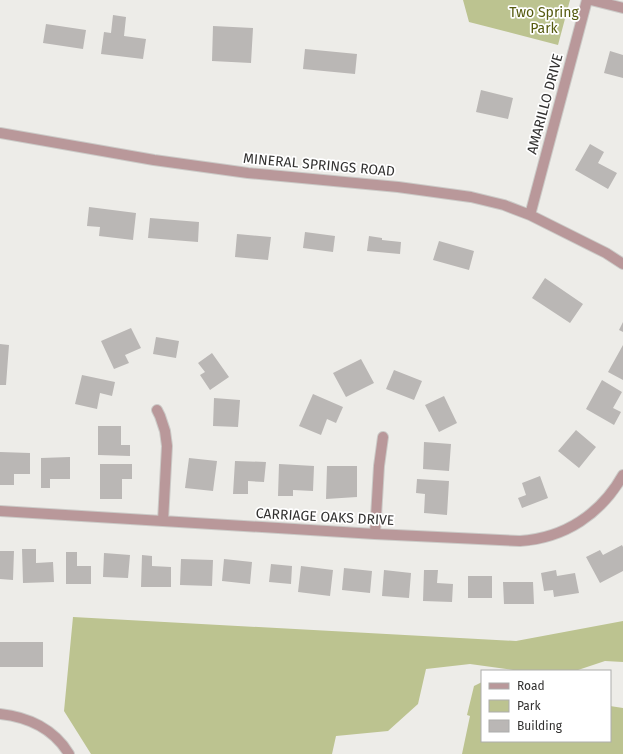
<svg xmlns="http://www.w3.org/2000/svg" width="623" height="754" viewBox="0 0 623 754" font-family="'Fira Sans',sans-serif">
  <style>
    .green { fill: #bcc390 }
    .building { fill: #bab7b5 }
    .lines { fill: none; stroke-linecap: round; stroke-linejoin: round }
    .minor-casing { stroke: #cbcac7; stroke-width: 12 }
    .minor { stroke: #b9989a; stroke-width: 10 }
    .labels { text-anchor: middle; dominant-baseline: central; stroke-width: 3.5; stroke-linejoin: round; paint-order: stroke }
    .park-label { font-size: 14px; fill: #555a0f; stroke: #fff }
    .street-label { font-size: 14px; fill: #323130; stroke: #fff }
  </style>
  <rect width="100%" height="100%" fill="#edece8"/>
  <path class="green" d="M463,0H570L558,45L469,22Z
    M73,617L516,641L623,621V662L605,661L575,671H520L470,664L426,669L418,704L388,731L336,736L332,754H91L64,711Z
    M482,682V741H610V706L623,708V754H462L470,716L467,715L474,686Z"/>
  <path class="building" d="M113,15L126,17L124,36L146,39L143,59L101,54L104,32L111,33Z
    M46,24L86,30L83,49L43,43Z
    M213,26L253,28L251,63L212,61Z
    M305,49L357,54L355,74L303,69Z
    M610,51L623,55V78L604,73Z
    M481,90L513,98L508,119L476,112Z
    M590,144L604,152L598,163L617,173L608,189L575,170Z
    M89,207L136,213L133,240L99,236L100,227L87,226Z
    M150,218L199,222L198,242L148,238Z
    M305,232L335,236L333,252L303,248Z
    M237,234L271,237L268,260L235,257Z
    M369,236L382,238V240L401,242L400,254L367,251Z
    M439,241L474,251L469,270L433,260Z
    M545,278L583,304L570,323L532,298Z
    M623,322V332L619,330Z
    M131,328L141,348L125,355L129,363L114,369L101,341Z
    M156,337L179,341L176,358L153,354Z
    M0,344L9,345L6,385H0Z
    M623,345V380L608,372Z
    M212,353L229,377L210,390L200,375L205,372L198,363Z
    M361,359L374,383L346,397L333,373Z
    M394,370L422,381L414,400L386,389Z
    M82,375L115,382L112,396L100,393L97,409L75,404Z
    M602,380L622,392L613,408L621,412L614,425L586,409Z
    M313,394L343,407L336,423L327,419L321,435L299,426Z
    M444,396L457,423L439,432L425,405Z
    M214,398L240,400L238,427L213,426Z
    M98,426H121V445H130V456L98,455Z
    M576,430L596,447L579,468L558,451Z
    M424,442L451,444L449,471L423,469Z
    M0,452L30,453V474H14V485H0Z
    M70,457V479H50V488H41V458Z
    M189,458L217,461L213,491L185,488Z
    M235,461L266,462L264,482L248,481V494H233Z
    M100,464H132V479H122V499H100Z
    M279,464L314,466L313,491L293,490V496H278Z
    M327,466H357V497L326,499Z
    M540,476L548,498L522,508L518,498L526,495L522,483Z
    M417,479L449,481L447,515L424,513L425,494L416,493Z
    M622,545L623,547V571L600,583L586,557L600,550L603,555Z
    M22,549H36V563L53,562L54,582L23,583Z
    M0,551H14L13,580L0,579Z
    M66,552H77V566H91V584H66Z
    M104,553L130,555L128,578L103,577Z
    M142,555L152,556V566L171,567V587H141Z
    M181,559L213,560L212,586L180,585Z
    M224,559L252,562L250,584L222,581Z
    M271,564L292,566L291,584L269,582Z
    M301,566L333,570L330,596L298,592Z
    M344,568L372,571L370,593L342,590Z
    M384,570L411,573L409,598L382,596Z
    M424,570H438L437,583L453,584L452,602L423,601Z
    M556,570L557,576L575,573L579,593L554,597L553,590L544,591L541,573Z
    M468,576H492V598H468Z
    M503,582H533L534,604H504Z
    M0,642H43V667H0Z"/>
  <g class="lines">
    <g class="minor-casing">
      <path id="minor" d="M591,0L623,8
        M0,133L154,160L248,173L398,187L471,197L504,205L530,215L606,253L623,264
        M530,215L587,0
        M157,410L160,416L165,431L167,446L163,521
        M0,511L375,534L520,541C565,538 601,514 623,475
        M375,534L379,466L383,437
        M0,714C28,717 54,729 69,754"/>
    </g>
    <use href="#minor" class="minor"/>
  </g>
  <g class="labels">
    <g class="park-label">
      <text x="544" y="12">Two Spring<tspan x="544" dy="16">Park</tspan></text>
    </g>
    <g class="street-label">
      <text transform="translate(545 104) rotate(-75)">AMARILLO DRIVE</text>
      <text transform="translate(319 165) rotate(5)">MINERAL SPRINGS ROAD</text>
      <text transform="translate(325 517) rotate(3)">CARRIAGE OAKS DRIVE</text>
    </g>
  </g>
  <rect x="481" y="670" width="130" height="72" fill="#ffffff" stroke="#adadac"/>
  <rect x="489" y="683" width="20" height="6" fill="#b9989a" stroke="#adadac"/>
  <text x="517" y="690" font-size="12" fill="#323130">Road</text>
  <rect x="489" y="700" width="20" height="12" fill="#bcc390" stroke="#adadac"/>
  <text x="517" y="710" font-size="12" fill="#323130">Park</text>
  <rect x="489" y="720" width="20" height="12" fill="#bab7b5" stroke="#adadac"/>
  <text x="517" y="730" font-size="12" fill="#323130">Building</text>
</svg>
